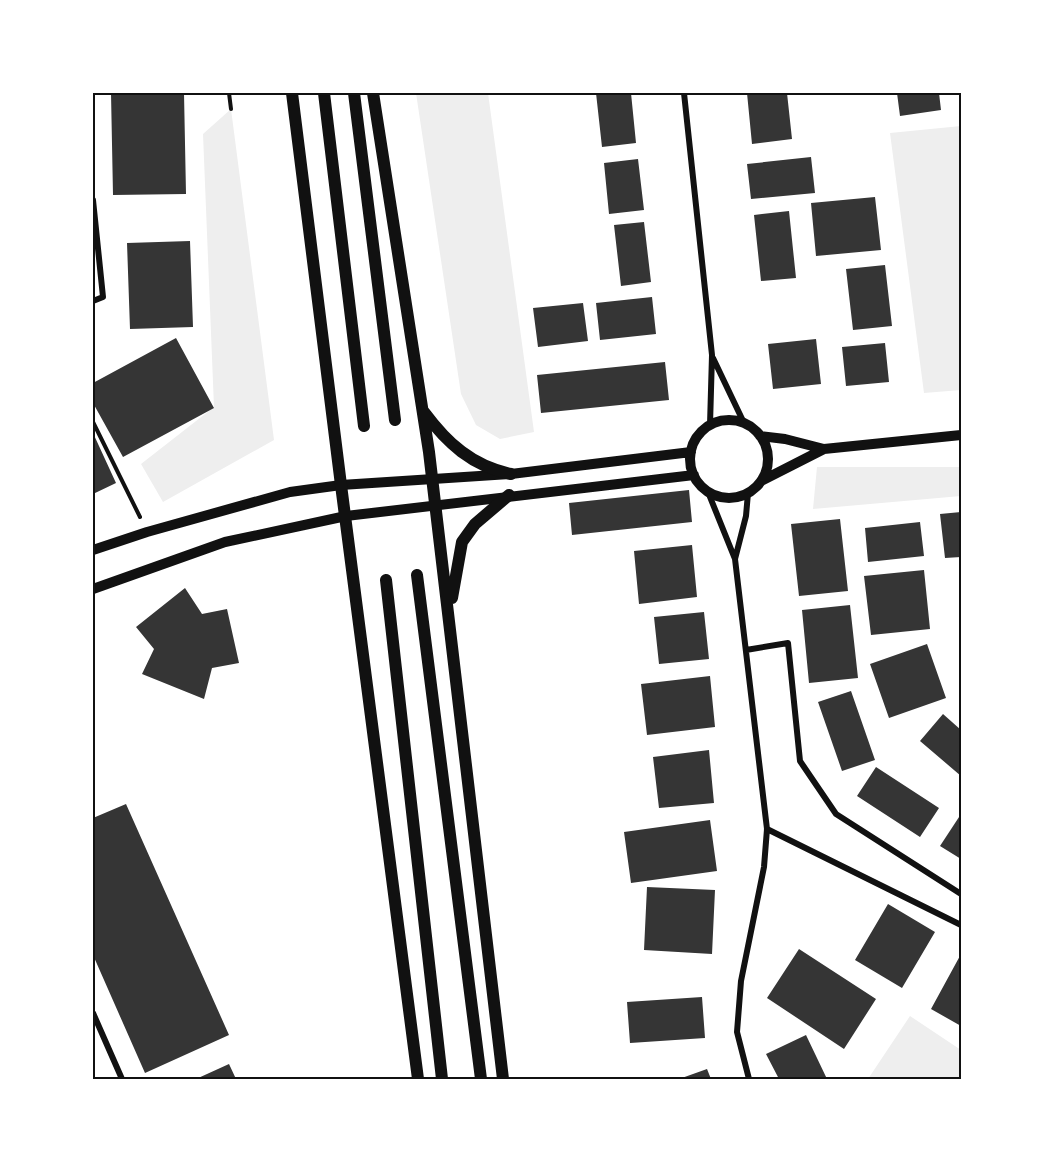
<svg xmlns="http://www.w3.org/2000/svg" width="1054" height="1172" viewBox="0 0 1054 1172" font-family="'PT Sans Narrow',sans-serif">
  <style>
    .green { fill: #eee }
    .building { fill: #353535 }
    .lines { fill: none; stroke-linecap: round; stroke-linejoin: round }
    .path { stroke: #111; stroke-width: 4 }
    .minor { stroke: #111; stroke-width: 6 }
    .tertiary { stroke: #111; stroke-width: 10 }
    .secondary { stroke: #111; stroke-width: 12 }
    .neatline { fill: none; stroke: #111; stroke-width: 2 }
  </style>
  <rect width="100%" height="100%" fill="#fff"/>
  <path class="green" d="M416,93H488L534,432L500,439L476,425L461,394Z
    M231,109L274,440L163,502L141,464L214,407L203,134Z
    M961,126V390L924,393L890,133Z
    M817,467H961V496L813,509Z
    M910,1016L961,1050V1079H868Z"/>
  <path class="building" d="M111,93H184L186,194L113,195Z
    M596,93H631L636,143L602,147Z
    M747,93H787L792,139L752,144Z
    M897,93H939L941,110L900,116Z
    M811,157L815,193L751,199L747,164Z
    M638,159L644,210L609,214L604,163Z
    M875,197L881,250L816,256L811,203Z
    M789,211L796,278L761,281L754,215Z
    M644,222L651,282L621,286L614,225Z
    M190,241L193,327L130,329L127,243Z
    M885,265L892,326L853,330L846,269Z
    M652,297L656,334L600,340L596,303Z
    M583,303L588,341L538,347L533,308Z
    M176,338L214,408L123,457L93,403V383Z
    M816,339L821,384L773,389L768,344Z
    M885,343L889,382L846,386L842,347Z
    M665,362L669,400L541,413L537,375Z
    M93,433L116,483L93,494Z
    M689,490L692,522L572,535L569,503Z
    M961,512V557L945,558L940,514Z
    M840,519L848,591L799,596L791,524Z
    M920,522L924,556L868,562L865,528Z
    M692,545L697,597L639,604L634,551Z
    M924,570L930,629L871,635L864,576Z
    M185,588L202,614L227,609L239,663L212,668L204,699L142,674L154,649L136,627Z
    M850,605L858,678L809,683L802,610Z
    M704,612L709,659L659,664L654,617Z
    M927,644L946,698L889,718L870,664Z
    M710,676L715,727L647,735L641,684Z
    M851,691L875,760L842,771L818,702Z
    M943,714L961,730V776L920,741Z
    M709,750L714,803L659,808L653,757Z
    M876,767L939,808L920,837L857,796Z
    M126,804L229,1035L145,1073L93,955V818Z
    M961,814V859L940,846Z
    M710,820L717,871L631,883L624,832Z
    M647,887L715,890L712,954L644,950Z
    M888,904L935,932L902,988L855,960Z
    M799,949L876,999L844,1049L767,998Z
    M961,954V1026L931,1009Z
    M702,997L705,1038L630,1043L627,1002Z
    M806,1035L827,1079H779L766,1054Z
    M229,1064L236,1079H196Z
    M707,1069L711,1079H679Z"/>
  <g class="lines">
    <path class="path" d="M229,93L231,109
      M93,422L140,517"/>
    <path class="minor" d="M684,93L712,355L710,425
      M93,200L103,297L93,301
      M713,358L744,423
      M708,492L735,559L767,829L764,867L741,981L737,1032L749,1079
      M735,559L746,516L748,493
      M746,650L788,643L800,761L836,814L961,894
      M767,829L961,925
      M93,1013L122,1079"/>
    <path class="tertiary" d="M690 459a39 39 0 1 1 78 0a39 39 0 1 1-78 0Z
      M760,436L785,439L824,449L961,435
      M761,481L824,449
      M93,550L147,532L290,492L341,485L511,474L691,452
      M93,589L225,542L346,516L694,475"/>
    <path class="secondary" d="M292,93L341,485L418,1079
      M324,93L364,426
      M354,93L395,420
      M373,93L429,452L503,1079
      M424,412C447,443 472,466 511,474
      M417,575L481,1079
      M386,580L442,1079
      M452,598L462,542L475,524L509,495"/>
  </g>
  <rect width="1054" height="1172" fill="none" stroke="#ffffff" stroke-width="189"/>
  <rect x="94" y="94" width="866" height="984" class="neatline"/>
</svg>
